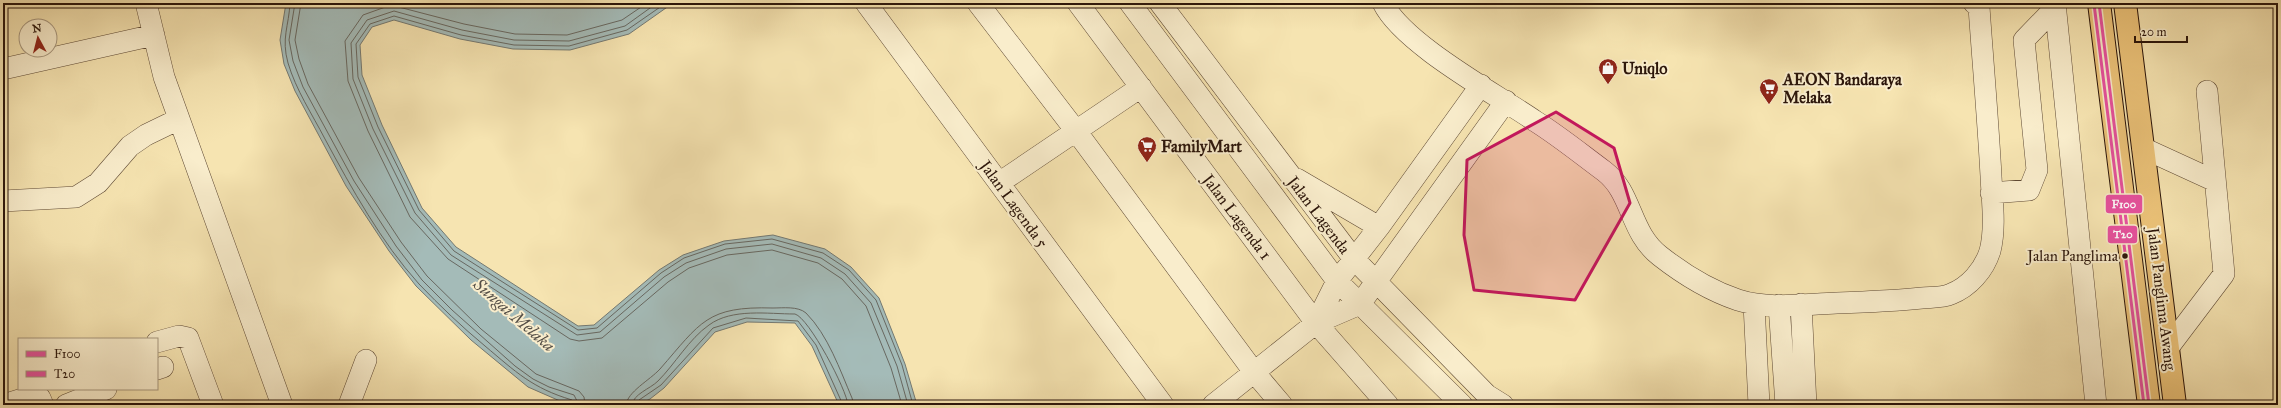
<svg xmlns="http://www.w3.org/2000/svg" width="2281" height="408" viewBox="0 0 2281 408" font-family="'IM FELL Great Primer',serif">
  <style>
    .water { fill: #a4bbb8; stroke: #747972 }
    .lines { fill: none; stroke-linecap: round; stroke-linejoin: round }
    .shore { stroke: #686861; stroke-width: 1 }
    .minor-casing { stroke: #5e4934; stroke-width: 22 }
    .major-casing { stroke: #2b150a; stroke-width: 24 }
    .minor { stroke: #f9edcc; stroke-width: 21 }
    .major { stroke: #ebc278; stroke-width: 22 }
    .bus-1-casing { stroke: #f9edcc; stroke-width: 6 }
    .bus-2-casing { stroke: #f9edcc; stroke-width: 6 }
    .bus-1 { stroke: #e6509d; stroke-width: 3 }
    .bus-2 { stroke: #e6509d; stroke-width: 3 }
    .marked { fill: #c2185b; fill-opacity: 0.2; stroke: #c2185b; stroke-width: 3; stroke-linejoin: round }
    .bus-dot { fill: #2b150a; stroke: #f9edcc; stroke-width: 1.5 }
    .labels { text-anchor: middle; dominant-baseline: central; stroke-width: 4; stroke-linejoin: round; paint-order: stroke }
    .bus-label { font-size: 15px; fill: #2b150a; stroke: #f9edcc; text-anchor: end }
    .poi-label { font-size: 16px; font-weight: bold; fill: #2b150a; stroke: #f9edcc; text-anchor: start }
    .street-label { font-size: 16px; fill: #2b150a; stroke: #f9edcc }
    .water-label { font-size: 17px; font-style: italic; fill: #554f47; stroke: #f9edcc }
    .line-badge { stroke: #f9edcc; stroke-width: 1.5 }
    .badge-label { font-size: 11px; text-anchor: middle; font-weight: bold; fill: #fff }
  </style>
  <rect width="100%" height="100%" fill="#f6e4b1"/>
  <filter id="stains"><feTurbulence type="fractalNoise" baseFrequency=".005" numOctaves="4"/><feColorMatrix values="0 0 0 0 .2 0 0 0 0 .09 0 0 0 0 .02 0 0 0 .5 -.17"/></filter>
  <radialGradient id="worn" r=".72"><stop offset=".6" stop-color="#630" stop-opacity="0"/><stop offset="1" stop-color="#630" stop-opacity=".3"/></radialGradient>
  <path class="water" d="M286,3H673L629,34L570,50L513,49L460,39L394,20L372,27L360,45L362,75L382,125L422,208L456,247L578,326L594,325L659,270L683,255L724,241L773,235L825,249L851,267L879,298L905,364L917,405H839L812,346L795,323L747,322L715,332L664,388L650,399L638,405H577L560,401L528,387L471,340L416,286L389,251L346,186L295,91L284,64L280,40Z"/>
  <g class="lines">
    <path class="shore" d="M290,3C289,26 281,38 288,63C296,90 312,114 325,139C352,189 381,242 419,284C440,306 462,327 485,346C516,372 532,388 572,400L574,405
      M295,3L289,40L293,61L303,87L354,181L396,246L422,280L452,310L515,366L533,379L549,387L574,395L579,405
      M301,3L295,40L299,59L308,84L359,178L401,242L427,276L481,329L536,374L579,391L584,397L585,405
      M647,3L622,20L567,35L515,34L464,24L391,5L363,15L345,41L348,81L368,131L410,217L448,259L570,339L579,341L602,338L668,282L689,268L727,255L772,250L818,263L842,279L866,306L891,368L902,405
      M657,3L625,26L569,41L514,40L462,30L394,11L367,20L351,43L353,79L373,129L415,213L451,255L577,335L600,332L664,277L686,263L726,249L772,244L821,258L845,274L871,303L897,366L908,405
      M666,3L627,30L569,46L514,45L461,35L394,16L370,24L356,44L358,77L378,127L419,210L454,251L578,330L597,328L661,273L684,258L725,244L772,239L823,253L849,270L876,300L902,365L913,405
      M626,405C627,392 650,380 660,369C701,322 707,306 773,308C783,308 798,306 806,313C828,335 840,370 852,398L854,405
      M632,405C633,394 650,389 658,381C675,364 689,339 709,325C732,308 768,314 795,314C809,318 847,390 848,405
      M638,405L639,400L661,385L713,328L746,318L798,321L816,345L843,405"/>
    <g class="minor-casing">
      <path id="minor" d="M146,3L164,77L282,405
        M866,3L1163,405
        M978,3L1076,131L1254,372L1282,405
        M1078,3L1316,323L1388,405
        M1130,3L1337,281L1462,405
        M1160,3L1353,258L1487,395L1503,405
        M1383,3C1403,44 1496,94 1535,121C1559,136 1581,154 1604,171C1633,193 1629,232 1660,256C1683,274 1711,291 1738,300C1769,310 1805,304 1837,303C1866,302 1893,301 1922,298C1931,297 1942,298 1951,294C1969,287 1984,270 1990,251C1996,228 1992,199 1991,176C1988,120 1983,64 1979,7L1974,3
        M2055,3L2096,405
        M3,69L154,35
        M2143,148L2215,181
        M1297,179L1379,227
        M999,183L1141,87
        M1991,193L2029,190L2037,170L2024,40L2055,8
        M3,201L76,197L98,183L130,146L146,135L179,119
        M1754,304L1759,405
        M1801,304L1806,405
        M1779,305L1786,405
        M1316,323L1337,281L1379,227L1481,85
        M157,342L179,336L188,338L213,405
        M2168,348L2224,274L2207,91
        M157,369L163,367
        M3,405L35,395L40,398L43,405
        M66,405L106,389
        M349,405L366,360
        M1213,405L1316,323L1360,304L1506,101"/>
    </g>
    <g class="major-casing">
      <path id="major" d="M2099,3L2149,405
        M2125,3L2175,405"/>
    </g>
    <use href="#minor" class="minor"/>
    <use href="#major" class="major"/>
    <g class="bus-1-casing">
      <path id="bus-1" d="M2099,3L2149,405"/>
    </g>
    <g class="bus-2-casing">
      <path id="bus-2" d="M2094,4L2144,405"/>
    </g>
    <use href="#bus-1" class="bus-1"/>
    <use href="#bus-2" class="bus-2"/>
  </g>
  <path class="marked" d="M1556,112L1614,148L1630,203L1575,300L1474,290L1464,235L1467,160Z"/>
  <defs>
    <g id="shop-pin" transform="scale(1)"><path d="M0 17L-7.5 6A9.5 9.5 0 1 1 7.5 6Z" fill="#8f2418" stroke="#f9edcc"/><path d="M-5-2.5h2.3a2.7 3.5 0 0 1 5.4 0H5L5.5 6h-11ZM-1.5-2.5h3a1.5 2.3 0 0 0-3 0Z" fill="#fff"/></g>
    <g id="supermarket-pin" transform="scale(1)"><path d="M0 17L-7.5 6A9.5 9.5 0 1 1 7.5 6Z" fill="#8f2418" stroke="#f9edcc"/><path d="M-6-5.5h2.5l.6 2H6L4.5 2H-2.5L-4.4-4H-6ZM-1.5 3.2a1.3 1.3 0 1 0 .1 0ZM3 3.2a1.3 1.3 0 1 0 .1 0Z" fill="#fff"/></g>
  </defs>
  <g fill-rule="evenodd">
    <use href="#shop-pin" x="1608" y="68"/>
    <use href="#supermarket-pin" x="1769" y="88"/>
    <use href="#supermarket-pin" x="1147" y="146"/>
  </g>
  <circle class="bus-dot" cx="2125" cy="256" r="3.5"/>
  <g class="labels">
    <g class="bus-label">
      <text x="2118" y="256">Jalan Panglima</text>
    </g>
    <g class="poi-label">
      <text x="1622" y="68">Uniqlo</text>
      <text x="1783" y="79">AEON Bandaraya<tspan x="1783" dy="18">Melaka</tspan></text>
      <text x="1161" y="146">FamilyMart</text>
    </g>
    <g class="street-label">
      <text transform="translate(1014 204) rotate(54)">Jalan Lagenda 5</text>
      <text transform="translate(1319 215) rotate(53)">Jalan Lagenda</text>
      <text transform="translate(1237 217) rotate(53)">Jalan Lagenda 1</text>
      <text transform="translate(2162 299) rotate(83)">Jalan Panglima Awang</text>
    </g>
    <g class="water-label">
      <text transform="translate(514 315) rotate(41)">Sungai Melaka</text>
    </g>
  </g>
  <g class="line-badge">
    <rect x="2105" y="194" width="38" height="20" rx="4" fill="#e6509d"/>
    <rect x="2107" y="225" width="31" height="19" rx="4" fill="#e6509d"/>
  </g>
  <g class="badge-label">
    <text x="2124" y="208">F100</text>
    <text x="2123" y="238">T20</text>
  </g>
  <rect width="2281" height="408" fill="none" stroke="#f6e4b1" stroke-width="16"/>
  <rect x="4" y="4" width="2273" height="400" fill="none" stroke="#2b150a" stroke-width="2"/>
  <rect x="8" y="8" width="2265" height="392" fill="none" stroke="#2b150a"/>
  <rect x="18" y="338" width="140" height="52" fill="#f9edcc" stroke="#a7977e"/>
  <rect x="26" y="351" width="20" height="6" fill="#e6509d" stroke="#a7977e"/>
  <text x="54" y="358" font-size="12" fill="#2b150a">F100</text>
  <rect x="26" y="371" width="20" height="6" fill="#e6509d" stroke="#a7977e"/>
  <text x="54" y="378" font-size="12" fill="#2b150a">T20</text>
  <g transform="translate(38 38) rotate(353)"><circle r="19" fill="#f9edcc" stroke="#a7977e"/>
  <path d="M0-3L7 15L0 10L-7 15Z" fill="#8f2418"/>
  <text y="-6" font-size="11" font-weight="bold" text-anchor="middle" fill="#2b150a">N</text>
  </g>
  <path d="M2135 36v6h52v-6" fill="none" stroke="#2b150a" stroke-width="2"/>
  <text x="2141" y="36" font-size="12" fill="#2b150a" stroke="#f9edcc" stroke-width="3" paint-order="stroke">20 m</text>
  <rect width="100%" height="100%" filter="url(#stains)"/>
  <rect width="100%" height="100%" fill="url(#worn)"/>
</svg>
